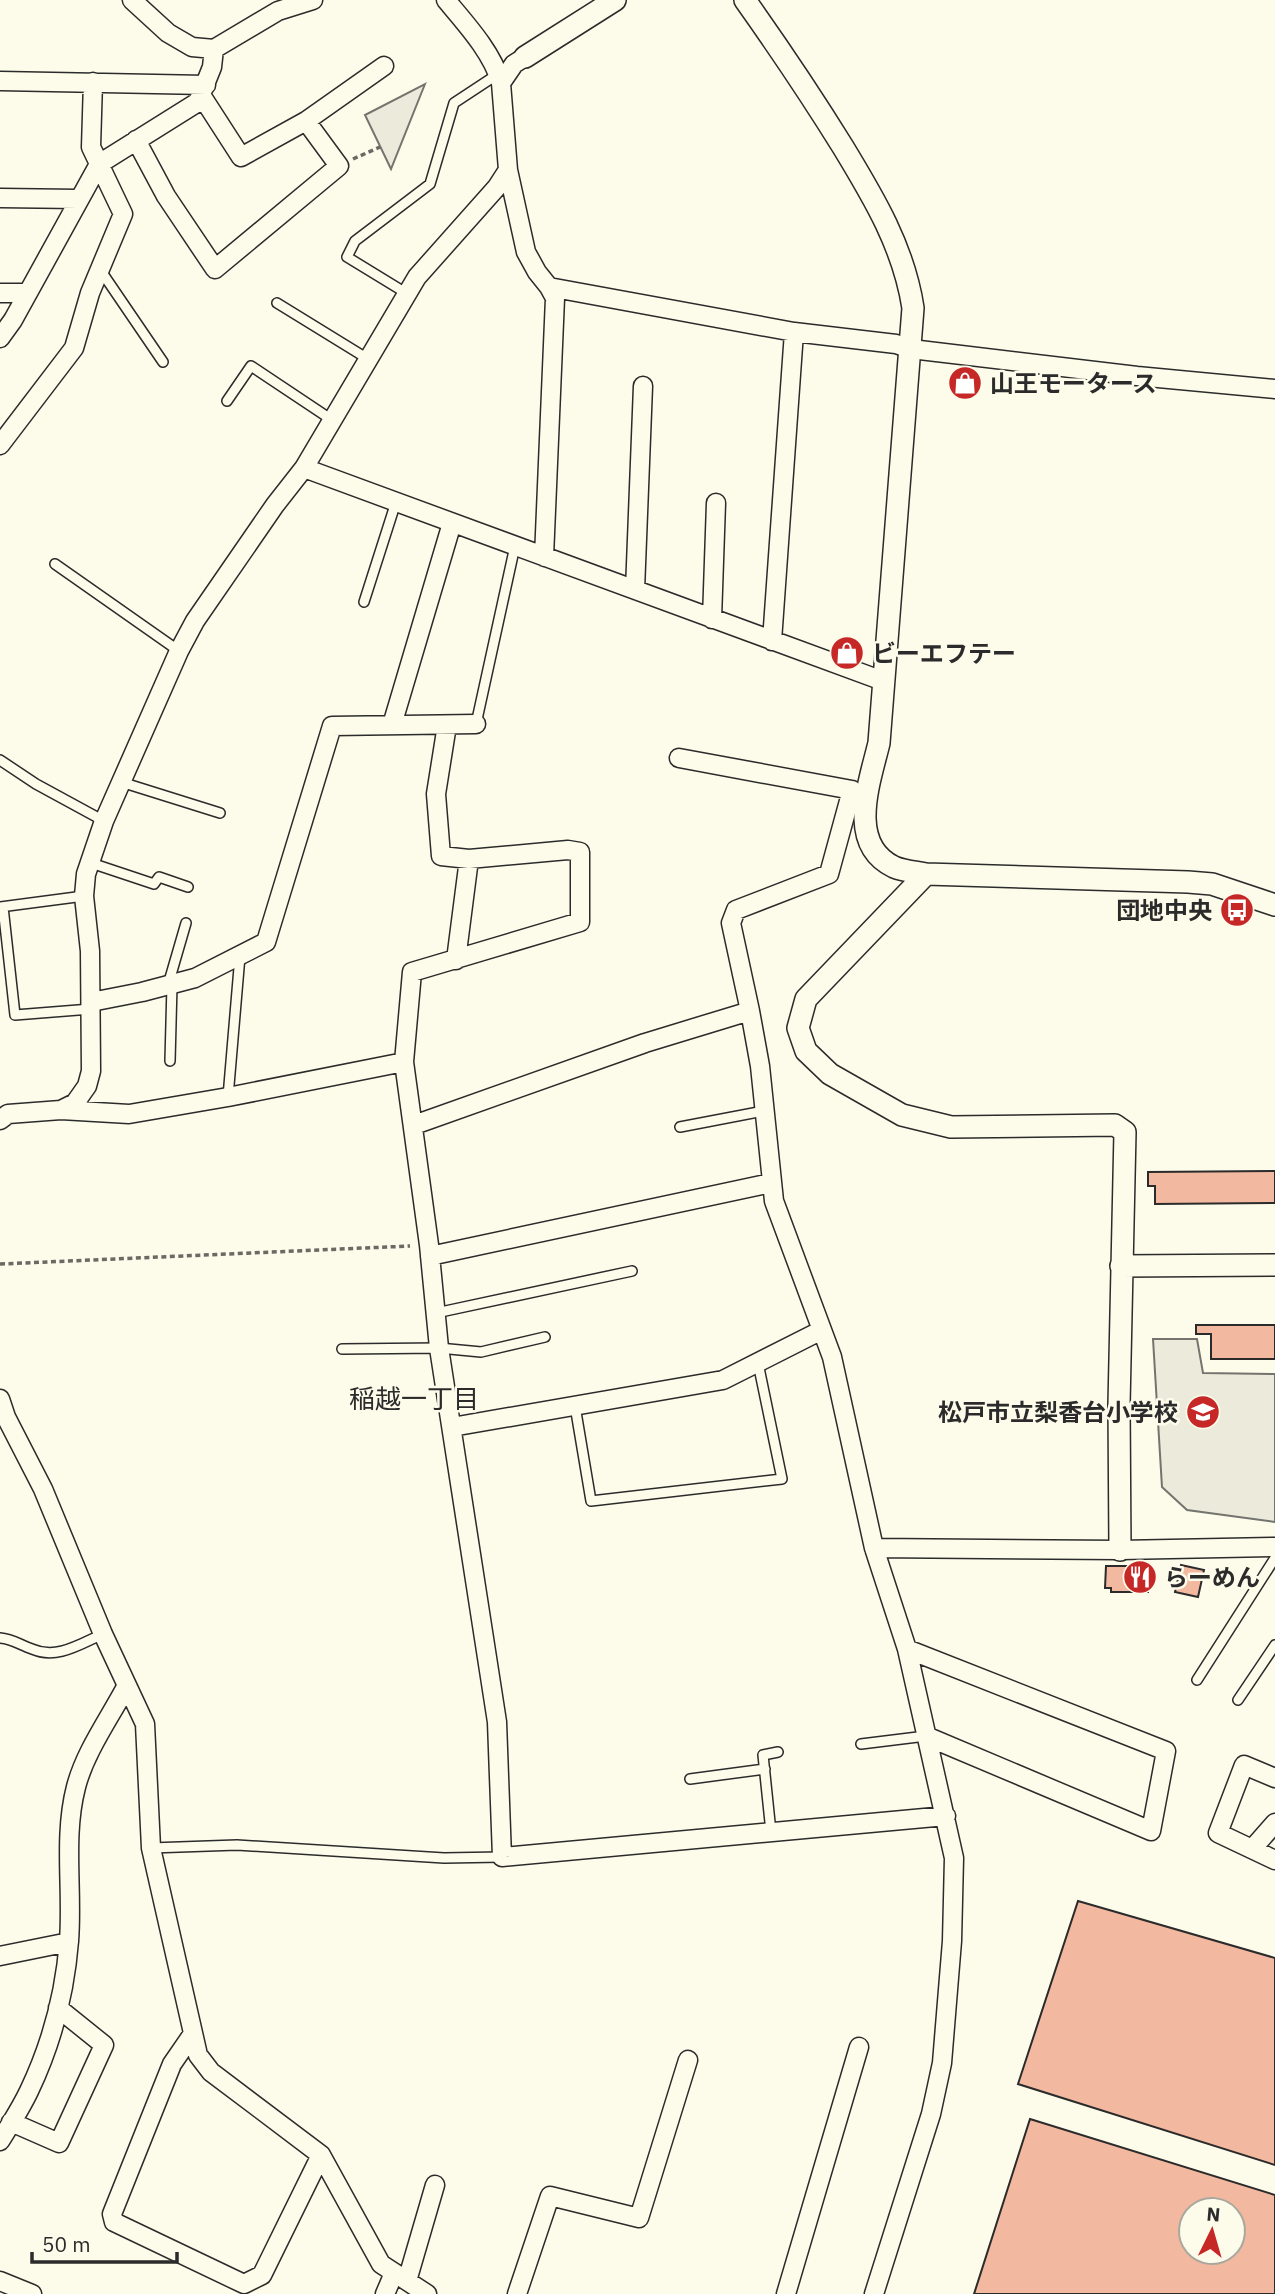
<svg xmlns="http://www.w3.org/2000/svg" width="1275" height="2294" viewBox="0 0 1275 2294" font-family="'IBM Plex Sans','Noto Sans JP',sans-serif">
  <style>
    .green { fill: #ecebdb; stroke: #74746e; stroke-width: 2 }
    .building { fill: #f2b8a0; stroke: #2b2b2b; stroke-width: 2; fill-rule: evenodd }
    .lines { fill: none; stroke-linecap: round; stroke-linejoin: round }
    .service-casing { stroke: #2b2b2b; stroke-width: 12 }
    .minor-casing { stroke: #2b2b2b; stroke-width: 21 }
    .tertiary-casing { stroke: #2b2b2b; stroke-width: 24 }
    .path { stroke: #6a6964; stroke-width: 3.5; stroke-dasharray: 5 3.5; stroke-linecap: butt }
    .service { stroke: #fdfbea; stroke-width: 9 }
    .minor { stroke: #fdfbea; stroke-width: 18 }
    .tertiary { stroke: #fdfbea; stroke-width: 21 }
    .labels { text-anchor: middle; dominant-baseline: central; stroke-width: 5; stroke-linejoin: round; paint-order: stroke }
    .poi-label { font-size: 24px; font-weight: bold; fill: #2b2b2b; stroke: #fdfbea; text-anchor: start }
    .neighbourhood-label { font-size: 26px; fill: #2b2b2b; stroke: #fdfbea }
  </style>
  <rect width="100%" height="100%" fill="#fdfbea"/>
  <path class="green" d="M425,84L391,169L365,115Z
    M1153,1339H1197L1203,1373L1275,1374V1522L1187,1510L1162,1487Z"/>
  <path class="building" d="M1275,1171V1203L1155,1204V1186H1148V1172Z
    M1196,1325H1275V1359H1211V1334H1196Z
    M1137,1564H1149L1148,1592H1111V1588H1105L1106,1566H1137Z
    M1181,1565L1204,1570L1198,1597L1175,1592Z
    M1078,1901L1275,1958V2165L1018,2084Z
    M1030,2119L1275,2195V2294H974ZM1191,2210H1233V2252H1191Z"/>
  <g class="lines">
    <g class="service-casing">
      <path id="service" d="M101,271L163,362
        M406,293L347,257L355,241L430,184L454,103L498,74
        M277,303L368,359
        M227,401L251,366L332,420
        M55,564L179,651
        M364,602L396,502
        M476,724L515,546
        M0,760L36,784L104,821
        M121,782L220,813
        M91,863L154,884L159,877L188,887
        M0,907L84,896
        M3,907L15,1015L91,1009
        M168,985L186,923
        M170,1061L172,985
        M228,1097L240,956
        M680,1127L764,1111
        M436,1313L632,1271
        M342,1349L439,1348L481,1352L545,1337
        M575,1406L591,1501L782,1479L758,1363
        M0,1638C13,1639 20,1645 32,1649C57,1660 80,1644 103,1634
        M1197,1680L1275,1558
        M1238,1700L1275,1645
        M861,1744L926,1736
        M690,1779L765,1769
        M771,1832L763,1755L778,1752
        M151,1848L237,1845L444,1858L502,1857"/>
    </g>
    <g class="minor-casing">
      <path id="minor" d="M132,0L168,33L192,47L214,49L278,11L313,0
        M0,81L206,85
        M501,83L514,64L525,57
        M201,95L241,157L306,121L384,66
        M136,140L166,196L215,269L339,166L306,121
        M508,170L526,252L537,272L549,287L794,332L896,344L911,349L1137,376L1275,389
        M0,198L78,199
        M0,293H28
        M0,338L13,320L99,164L198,102L212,67L214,49
        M0,445L74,348L90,293L123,214L91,147L93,82
        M304,468L883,681
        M544,557L555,298L549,287
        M635,590L643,386
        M712,619L716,503
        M772,641L794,332
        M392,725L452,523
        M456,960L469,859
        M91,1002L142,992L195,978L266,942L332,726L476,724
        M750,1011L760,1066L774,1201L832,1357L874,1548L907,1649L954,1858L952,1941L942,2063L931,2114L874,2294
        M404,1062L412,972L580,922V852L568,850L469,859L441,856L436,794L447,725
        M61,1110L129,1114L228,1097L404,1062L429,1245L439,1348L497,1722L502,1857L946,1816
        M0,1120L8,1114L61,1110L75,1103L87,1086L91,1071L90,951L84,896L86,874L104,821L179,651L195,621L275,505L304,468L417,277L497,187L508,170L501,83C492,52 466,24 446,0
        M414,1125L645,1043L750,1011L731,923L736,910L829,874L852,790L679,758
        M430,1256L771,1183
        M0,1399L6,1417L43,1489L103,1634L145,1724L151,1848L198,2055L211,2072L321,2155L381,2264L427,2294
        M452,1427L723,1380L822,1330
        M874,1548L1120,1550L1275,1547
        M907,1649L1166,1751L1151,1831L926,1736
        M1275,1778L1244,1765L1218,1833L1275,1860
        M1253,1848L1275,1823
        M0,1956L69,1942
        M192,2035L172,2064L112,2214L114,2222L244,2284L262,2275L321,2155
        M11,2122L59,2143L104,2045L58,2008
        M0,2141C10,2125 21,2108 29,2091C51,2045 65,1992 69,1941C73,1890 63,1837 76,1787C85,1752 109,1719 126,1687
        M0,2281L32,2294
        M407,2281L435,2185
        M385,2294L394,2273
        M517,2294L550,2196L639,2218L688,2060
        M786,2294L859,2047"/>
    </g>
    <g class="tertiary-casing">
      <path id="tertiary" d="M745,0C779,48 812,97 843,147C874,198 904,248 913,308L879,743C870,781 846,844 894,867C903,871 916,872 926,874L1188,882L1212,884L1275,905
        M525,57L615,0
        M926,874L806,999L798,1028L806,1051L830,1074L902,1115L951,1127L1115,1125L1125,1132L1119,1405L1120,1550
        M1121,1266L1275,1265"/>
    </g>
    <path class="path" d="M353,159L380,147
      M0,1264L410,1246"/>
    <use href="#service" class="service"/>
    <use href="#minor" class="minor"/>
    <use href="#tertiary" class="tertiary"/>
  </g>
  <defs>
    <g id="shop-disc" transform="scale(1.75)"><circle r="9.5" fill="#c62828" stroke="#fdfbea"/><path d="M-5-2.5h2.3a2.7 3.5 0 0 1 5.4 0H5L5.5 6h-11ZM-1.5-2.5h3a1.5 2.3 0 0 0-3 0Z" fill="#fff"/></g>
    <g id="bus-disc" transform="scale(1.75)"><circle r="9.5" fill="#c62828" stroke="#fdfbea"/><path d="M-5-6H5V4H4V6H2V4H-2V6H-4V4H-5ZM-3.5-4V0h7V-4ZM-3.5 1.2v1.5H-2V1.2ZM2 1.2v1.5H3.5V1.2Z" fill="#fff"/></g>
    <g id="school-disc" transform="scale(1.75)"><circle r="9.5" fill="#c62828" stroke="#fdfbea"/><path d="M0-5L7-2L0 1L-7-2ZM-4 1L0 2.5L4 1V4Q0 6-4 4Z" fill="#fff"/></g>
    <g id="restaurant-disc" transform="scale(1.75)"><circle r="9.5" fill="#c62828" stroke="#fdfbea"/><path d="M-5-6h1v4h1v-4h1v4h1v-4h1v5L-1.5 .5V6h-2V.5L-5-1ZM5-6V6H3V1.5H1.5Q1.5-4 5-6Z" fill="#fff"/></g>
  </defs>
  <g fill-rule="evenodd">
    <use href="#shop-disc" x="965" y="383"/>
    <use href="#shop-disc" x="847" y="653"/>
    <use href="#bus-disc" x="1237" y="910"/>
    <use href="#school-disc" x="1203" y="1412"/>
    <use href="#restaurant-disc" x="1140" y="1577"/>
  </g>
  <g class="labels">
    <g class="poi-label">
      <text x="990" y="383">山王モータース</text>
      <text x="872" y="653">ビーエフテー</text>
      <text x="1212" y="910" text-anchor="end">団地中央</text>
      <text x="1178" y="1412" text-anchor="end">松戸市立梨香台小学校</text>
      <text x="1164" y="1577">らーめん</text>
    </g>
    <g class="neighbourhood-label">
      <text x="414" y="1398">稲越一丁目</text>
    </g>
  </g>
  <g transform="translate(1212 2231) rotate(5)"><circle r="33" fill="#fdfbea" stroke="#a9a89e" stroke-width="2"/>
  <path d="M0-5L12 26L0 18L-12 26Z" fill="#c62828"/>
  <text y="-10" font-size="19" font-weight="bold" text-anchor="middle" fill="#2b2b2b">N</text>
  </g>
  <path d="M32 2252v10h145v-10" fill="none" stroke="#2b2b2b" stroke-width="3.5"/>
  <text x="42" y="2252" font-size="21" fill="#2b2b2b" stroke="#fdfbea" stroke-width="5" paint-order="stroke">50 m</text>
</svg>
